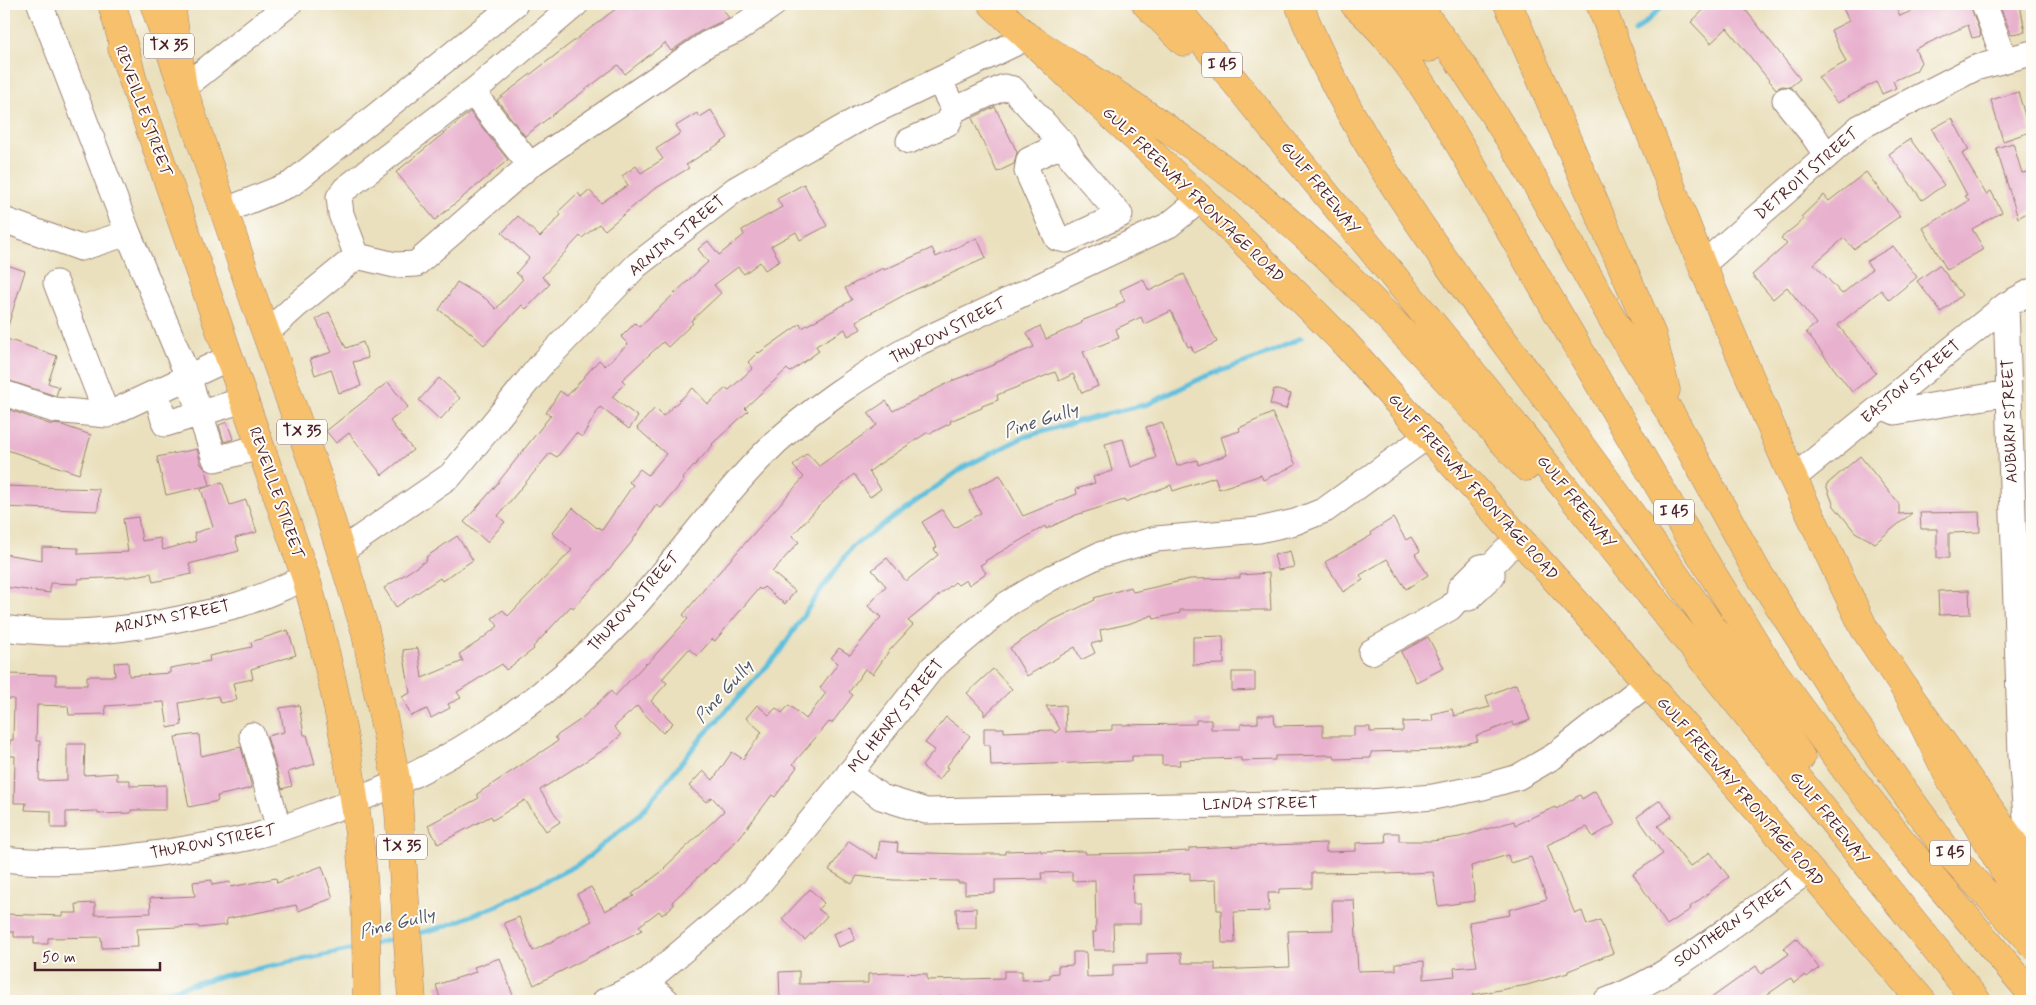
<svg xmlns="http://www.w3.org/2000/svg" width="2036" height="1005" viewBox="0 0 2036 1005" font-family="Mynerve,sans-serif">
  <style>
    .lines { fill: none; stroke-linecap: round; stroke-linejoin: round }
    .stream { stroke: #5fbfdd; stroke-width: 5 }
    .building { fill: #e8b1ce }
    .minor-casing { stroke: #9a8074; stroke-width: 27 }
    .major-casing { stroke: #9a8074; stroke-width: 29 }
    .highway-casing { stroke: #9a8074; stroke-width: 29 }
    .minor { stroke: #fff; stroke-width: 25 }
    .major { stroke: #f7c06c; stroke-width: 28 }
    .highway { stroke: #f7c06c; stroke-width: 28 }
    .labels { text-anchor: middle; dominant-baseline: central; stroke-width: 4; stroke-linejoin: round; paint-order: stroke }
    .shield { fill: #fdfcf7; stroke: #806168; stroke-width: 1 }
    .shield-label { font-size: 15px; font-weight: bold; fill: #4a1f2b }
    .street-label { font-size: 16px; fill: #4a1f2b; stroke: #fdfcf7 }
    .water-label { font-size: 18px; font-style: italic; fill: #515769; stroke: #fdfcf7 }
  </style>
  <rect width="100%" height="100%" fill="#fdfcf7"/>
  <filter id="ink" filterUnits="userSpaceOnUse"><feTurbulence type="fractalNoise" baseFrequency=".02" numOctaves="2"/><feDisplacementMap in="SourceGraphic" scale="10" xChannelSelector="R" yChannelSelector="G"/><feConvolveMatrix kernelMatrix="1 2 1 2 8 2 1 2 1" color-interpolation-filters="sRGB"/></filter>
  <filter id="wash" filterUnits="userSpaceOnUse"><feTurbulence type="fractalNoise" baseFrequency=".0096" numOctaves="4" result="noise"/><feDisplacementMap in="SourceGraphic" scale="20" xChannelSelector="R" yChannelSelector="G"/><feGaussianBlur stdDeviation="1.12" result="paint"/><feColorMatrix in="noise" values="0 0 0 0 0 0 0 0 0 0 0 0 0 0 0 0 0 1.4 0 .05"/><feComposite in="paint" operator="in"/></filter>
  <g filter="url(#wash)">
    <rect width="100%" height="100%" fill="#eae0bd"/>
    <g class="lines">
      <path class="stream" d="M1635,32L1665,4
        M416,934L446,926L498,905L581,863L640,814L702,737L778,654L813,601L852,547L964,467L1024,437L1085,419L1148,404L1204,377L1260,357L1301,338
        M374,944L400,937
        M133,1001L222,976L359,948"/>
    </g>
    <g id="blocks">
      <path class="building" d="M622,4H719L729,18L699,32L671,51L665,43L625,74L618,65L525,136L497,100Z
        M1710,4H1741L1800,79L1790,87L1782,86L1776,89L1727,28L1711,43L1691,22Z
        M1841,4H1895L1900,16L1927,4H1970L1981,36L1972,38L1968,25L1915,49L1921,62L1916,71L1893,81L1896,88L1882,94L1876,82L1837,103L1818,77L1846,62L1831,30L1849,21Z
        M1999,4H2020L2025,32L2011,34Z
        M2018,92L2030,132L2003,141L1991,100Z
        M995,107L1017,152L1014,164L997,172L972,118Z
        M711,110L728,138L686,165L689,168L653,190L605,230L599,224L582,238L580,236L542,277L550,284L526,309L522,305L484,345L463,326L439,310L457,282L486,299L496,309L523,279L516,273L529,258L502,233L518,216L540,237L561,215L558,212L578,193L581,197L589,190L601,203L628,185L622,176L636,166L641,173L663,159L656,149L681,133L676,126L697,113L700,117Z
        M470,112L508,160L435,220L396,172Z
        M1952,118L1969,150L1962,154L1986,194L1991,191L2002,212L1972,229L1984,249L1947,270L1923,228L1969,201L1965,196L1967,195L1932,129Z
        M1910,139L1944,185L1922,200L1889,154Z
        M2013,143L2022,173L2028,172L2032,187V210L2018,218L1996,148Z
        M1866,172L1900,216L1854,249L1844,238L1814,264L1842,294L1872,269L1866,262L1893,246L1917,277L1889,300L1881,290L1838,325L1876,373L1852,392L1806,332L1816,324L1787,287L1773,299L1752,275L1787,244L1781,238L1804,219L1801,217L1824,195L1829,201Z
        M804,184L827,226L800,240L796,232L771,246L780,261L765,270L760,262L744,274L738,267L714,285L721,293L691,321L693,323L668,347L663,342L622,380L625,383L612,397L638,417L629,429L600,407L582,437L576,433L557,457L550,453L498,516L505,522L487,542L464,522L493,489L551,415L546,413L560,391L567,396L599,360L605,366L628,344L621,337L635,323L639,327L708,262L698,249L708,241L719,255L744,235L742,230L782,207L777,199Z
        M977,238L986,258L908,293L856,321L861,329L848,336L845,329L816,346L819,351L790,372L787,369L745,408L748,411L712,444L713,445L683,478L684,480L661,508L656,505L631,543L605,574L573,608L571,606L533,647L534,649L506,670L502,664L457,692L461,698L448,704L450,708L431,718L427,709L411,716L402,697L410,693L403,650L418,648L422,678L463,661L459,654L478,642L498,626L492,618L503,610L508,616L572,550L552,533L573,508L597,528L598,527L602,530L633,485L629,482L640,469L648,475L666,454L637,428L655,408L663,416L693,388L708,404L726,388L729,390L753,368L748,362L758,352L759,353L800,324L802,328L852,300L845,288L883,268L884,270L932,248L936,257Z
        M4,264L25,271L7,329H4Z
        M1939,265L1962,295L1941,312L1917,281Z
        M1184,274L1217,342L1194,353L1191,346L1188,347L1171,311L1144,324L1141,317L1116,329L1119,338L1083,352L1098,386L1082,393L1073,374L1059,381L1055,372L997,395L998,400L982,406V408L950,421L951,423L929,434L928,432L878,465L869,472L881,489L870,497L854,474L819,506L792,536L799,542L772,572L795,591L785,604L764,587L761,590L759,588L715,641L712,639L697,656L689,649L662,679L667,683L651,701L673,723L663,733L637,706L614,727L621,735L608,747L540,790L560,822L546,831L525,800L493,820L491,816L438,844L428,825L479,798L477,794L558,741L555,737L580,720L611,691L615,696L646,663L647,664L688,619L683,615L705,588L804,477L793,466L807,453L819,466L877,425L868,413L886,401L893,411L954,380L996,364L995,363L1034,347L1027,333L1040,326L1046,339L1082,323L1081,321L1117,307L1116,305L1125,301L1120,290L1143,279L1149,291Z
        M329,312L346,348L363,342L368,358L353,362L361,386L339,393L331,369L315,375L310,359L332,352L316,319Z
        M4,338L57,356L48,383L59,387L56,396L4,379Z
        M439,378L460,398L440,420L419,400Z
        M388,382L408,407L390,421L413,450L382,475L349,433L336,443L326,431Z
        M1274,389L1291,394L1286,409L1270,404Z
        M4,408L49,424L62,425L91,435L79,474L4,449Z
        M1272,413L1296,465L1263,480L1261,475L1219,489L1215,477L1173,491L1171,485L1125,502L1124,500L1076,515L1046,529L1045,526L985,561L986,562L980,565L986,573L969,585L966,580L958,585L955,582L908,621L913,625L889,651L873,674L865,669L849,692L853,695L832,723L829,722L793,764L797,767L775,797L772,795L739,838L714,864L713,863L672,902L674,905L662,915L659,911L639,926L642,930L534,985L504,923L519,917L533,951L592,921L577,894L591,887L605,911L634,896L632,894L665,869L664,868L724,811L712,797L706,802L689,786L703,771L713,780L732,752L743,759L762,732L746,718L757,705L769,715L776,708L782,713L789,705L806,719L826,693L820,688L838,663L831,658L839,648L850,655L881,617L868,606L886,586L872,570L887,558L906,581L938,555L934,549L937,547L922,522L942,510L954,528L981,513L969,491L1000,475L1023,516L1077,494L1076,489L1095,483L1093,477L1112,471L1105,444L1123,439L1131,467L1156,458L1146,427L1162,422L1177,466L1197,460L1198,465L1227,455L1221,437L1240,431L1239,428Z
        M227,422L233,439L224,442L219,425Z
        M197,449L201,464L206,470L210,485L166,495L157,457Z
        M1860,456L1899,504V514L1912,513L1875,543L1855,532L1834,506L1826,485Z
        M222,482L230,505L246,500L257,532L235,538L239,551L189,564L192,574L153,582L151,573L130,577L78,579V584L50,583V593L4,587V554L42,560V547L78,548V554L128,552L123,519L138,517L142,541L160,538L163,550L196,541L194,533L213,527L201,489Z
        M4,486L99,489L98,511L4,507Z
        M1979,512L1980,532L1949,533V558H1937V529H1921L1920,513Z
        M1393,518L1406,540L1411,537L1420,551L1415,554L1428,575L1406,589L1387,559L1360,575L1363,580L1343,592L1325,562L1372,535L1371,532Z
        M457,536L473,560L442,581L440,578L396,607L384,588L427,560L426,557Z
        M1290,551L1294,567L1278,570L1274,555Z
        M1269,573L1271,610H1180V613L1154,619L1153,615L1128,624L1100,630L1102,641L1091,644L1095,653L1081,660L1075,647L1027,676L1010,648L1053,620L1095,600L1094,598L1131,587L1133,592L1190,579L1240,578V575Z
        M1969,590L1970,614L1939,615L1938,591Z
        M288,630L296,655L251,669L253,679L233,683L237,700L220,703L218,696L179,703L182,725L168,728L164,702L105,706L106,714L69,715L68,706L37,705L36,741H40L39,781L67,780V744H85L84,775L117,773V780H130V786L166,785V810H131V813L98,814V811L66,812V828H51V811L25,810L26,803H14L15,756H10V740H13L14,699H4V674L56,675V685H87V676H115L114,663L128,662L129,676L170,673V668L210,661L209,656L252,647L251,642Z
        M1223,636L1224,664L1193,665V637Z
        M1428,637L1444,668L1416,682L1401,652Z
        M993,669L1012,689L984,716V711L967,693Z
        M1232,672H1255V690L1232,691Z
        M1516,684L1530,720L1514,726L1513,722L1476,736L1478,741L1439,750L1371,752V758L1335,759L1334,755L1275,756V760L1241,761V758L1179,760L1180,765H1162V756H1132V761L991,766L990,745H984V728H1004V732L1052,730L1055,733L1060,729L1046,706L1065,705L1066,732L1112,730V725L1196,724V720H1211V729H1241V724L1258,723V715H1274L1275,726L1323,725V736H1354V727H1370V732L1403,731V722L1433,721L1432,714L1452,709L1454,716L1490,707L1486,696Z
        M299,705L304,735H307L315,764L288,772L292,786L282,789L267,736L284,732L280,708Z
        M946,717L970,736L946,767L948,768L939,780L922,766L935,750L925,743Z
        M199,734L201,756L241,747L252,788L217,796L218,801L189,807L175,737Z
        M1595,791L1615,824L1593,837L1587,827L1547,845L1575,914L1582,911L1587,925L1600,920L1613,953L1568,971V973L1527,985L1472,995L1473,998L1439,1001H1338V999L1290,1001V999L1214,1001H966L965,997H937V1001H780L779,972L799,971V984L868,983V974L891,973L927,974V980L967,979L1004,978V971H1022V980L1050,979V974L1058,973V966L1073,965V952H1086L1087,977L1113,976V965L1147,964V954L1181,953L1182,963H1215V970L1290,967L1288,931L1333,930L1332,900H1354L1358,971L1396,970V963L1424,961V979L1455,976L1454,968L1477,966L1469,922L1510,915L1509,910L1547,899L1531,857L1510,863L1508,855L1471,866L1475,901L1438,906L1433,872L1386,874V872L1312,873V888L1279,889V893H1268L1269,911L1234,912L1235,943H1222L1221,910H1217L1216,880L1190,881V873L1132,875L1133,904H1140V924H1113L1114,950H1094L1093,932H1096L1095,880L1072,881V872L1041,873L1042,879L995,880V893L965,894V883H958V881L893,880L857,876L852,884L829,870L849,841L877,859L880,841L898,843L897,852L961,854H1005V851L1041,850V852L1085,851L1086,854L1144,853L1189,851V848L1326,843V852L1356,851V843L1386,842L1385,833H1399V841H1432L1460,837L1514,821L1515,825L1555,807L1556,809L1580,795L1582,799Z
        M1660,800L1672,816L1658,826L1690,867L1710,852L1729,877L1690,907L1691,909L1667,925L1633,874L1663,854L1637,817Z
        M322,866L333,898L298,911L296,905L226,919L227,925L199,928L198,926L137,929L138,947L102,948L101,937L48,938V944H34V937H14V932H4V914L63,916V913H77L76,904L95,903V915L151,913L150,898L195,896L193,882L212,880V885L230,882L231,887L276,878L277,883Z
        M810,889L824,903L818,909L827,916L805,940L782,919Z
        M976,908V928H957L956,909Z
        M850,927L855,940L838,947L833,934Z
        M1796,938L1819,968L1807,977L1805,975L1794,983L1791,978L1758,1001H1707L1756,966L1761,974L1789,954L1784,948Z
        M500,958L513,996L497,1001H441L436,985L476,972L474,967Z"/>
    </g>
  </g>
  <g filter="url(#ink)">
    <use href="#blocks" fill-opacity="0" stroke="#9a8074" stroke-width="1"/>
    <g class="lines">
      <g class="minor-casing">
        <path id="minor" d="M1984,4L2005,60
          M939,80L954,110L1004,87L1013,89L1063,144L1074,162L1120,215L1066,240L1057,238L1027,171L1029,160L1063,144
          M183,88L289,4
          M1785,100L1813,135L1827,156
          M909,141L948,123L954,110
          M530,165L477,98L476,89L576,4
          M224,211L291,184L515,4
          M4,220L81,248L128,233L40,4
          M128,233L188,377L215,459L260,447
          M357,256L395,265L416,264L530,165L707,44L737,30L774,4
          M357,256L341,214L339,197L345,189L476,89
          M1702,265L1860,127L1975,68L2032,53
          M56,283L107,415
          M2006,305L2021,755L2030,866
          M266,333L297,305L357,256
          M156,392L165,424L244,400
          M4,393L54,410L107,415L229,358
          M1882,406L1895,412L2009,393
          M1793,478L2006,305L2032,291
          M341,551L451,475L540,366L637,265L736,189L858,119L1028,37
          M1492,565V576L1469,598H1459L1460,588L1481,567L1492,565L1519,537
          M4,628C82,640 162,625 238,605C261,598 283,587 306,578
          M1371,652L1450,608L1459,598
          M252,735L279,829
          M849,773L881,797L926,811L1371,802L1433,797L1483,787L1518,777L1554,756L1648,683
          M4,859C65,866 125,859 185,849C208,845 232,842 255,836C278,830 300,822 323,813C437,773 532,712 617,625C668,573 709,510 760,458C805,411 863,374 920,342L1169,225L1201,199
          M646,982L667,1001
          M605,1001L646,982L753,891L837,789L933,667L1007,604L1051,578L1099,555L1156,539L1259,530L1295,522L1325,510L1429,435
          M1606,1001C1682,973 1741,915 1808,871"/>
      </g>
      <g class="major-casing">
        <path id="major" d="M171,4L183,88L253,297L317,475L365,630L397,783L412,1001
          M992,4L1201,199L1341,339L1648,683L1922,1001
          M1600,4L1702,265L1793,478L1864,628L1909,695L2032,869
          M122,49L306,578C333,675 355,775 363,876C367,917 366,960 367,1001"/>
      </g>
      <g class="highway-casing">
        <path id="highway" d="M112,4L131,72
          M154,4L183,88
          M1146,4L1184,42
          M1173,4L1271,127L1463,361L1977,1001
          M1299,4C1352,143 1452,270 1539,389C1582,447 1624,504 1666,562C1712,626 1756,692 1801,757
          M1354,4C1394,39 1423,85 1451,130L1677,517L1767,662L1848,773L1905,845L2032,994
          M1391,4L1429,48
          M1417,4L1465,70L1521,157L1613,320L1672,416L1755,568L1846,711L1948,852L2032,944
          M1508,4L1652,335L1666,390
          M1028,37C1107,89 1188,138 1261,198C1359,278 1441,374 1526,467
          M1909,695L1949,777L2032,917"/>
      </g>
      <use href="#minor" class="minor"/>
      <use href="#major" class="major"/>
      <use href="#highway" class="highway"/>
    </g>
  </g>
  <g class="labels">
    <g class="shield">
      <rect x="144" y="33.5" width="50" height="25" rx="4"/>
      <rect x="1202" y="52.5" width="40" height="25" rx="4"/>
      <rect x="277" y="419.5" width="50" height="25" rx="4"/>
      <rect x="1654" y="499.5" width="40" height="25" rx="4"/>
      <rect x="377" y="834.5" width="50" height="25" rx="4"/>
      <rect x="1930" y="840.5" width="40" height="25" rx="4"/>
    </g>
    <g class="shield-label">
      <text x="169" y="46">TX 35</text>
      <text x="1222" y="65">I 45</text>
      <text x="302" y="432">TX 35</text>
      <text x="1674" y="512">I 45</text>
      <text x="402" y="847">TX 35</text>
      <text x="1950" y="853">I 45</text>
    </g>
    <g class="street-label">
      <text transform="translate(143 111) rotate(70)">REVEILLE STREET</text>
      <text transform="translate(1807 174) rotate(-41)">DETROIT STREET</text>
      <text transform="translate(1320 188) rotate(51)">GULF FREEWAY</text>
      <text transform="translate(1193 195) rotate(44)">GULF FREEWAY FRONTAGE ROAD</text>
      <text transform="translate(677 236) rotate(-39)">ARNIM STREET</text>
      <text transform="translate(948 331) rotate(-27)">THUROW STREET</text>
      <text transform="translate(1911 382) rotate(-39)">EASTON STREET</text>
      <text transform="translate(2010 421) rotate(-92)">AUBURN STREET</text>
      <text transform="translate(1473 487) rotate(48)">GULF FREEWAY FRONTAGE ROAD</text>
      <text transform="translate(276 493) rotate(71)">REVEILLE STREET</text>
      <text transform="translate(1576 502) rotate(51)">GULF FREEWAY</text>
      <text transform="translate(634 602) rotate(-48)">THUROW STREET</text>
      <text transform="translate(172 617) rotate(-11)">ARNIM STREET</text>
      <text transform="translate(896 716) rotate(-51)">MC HENRY STREET</text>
      <text transform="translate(1740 792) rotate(49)">GULF FREEWAY FRONTAGE ROAD</text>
      <text transform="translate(1260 804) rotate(-1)">LINDA STREET</text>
      <text transform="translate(1829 818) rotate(51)">GULF FREEWAY</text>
      <text transform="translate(213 842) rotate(-11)">THUROW STREET</text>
      <text transform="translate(1734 923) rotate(-35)">SOUTHERN STREET</text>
    </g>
    <g class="water-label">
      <text transform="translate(1041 421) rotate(-18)">Pine Gully</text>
      <text transform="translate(724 692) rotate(-48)">Pine Gully</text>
      <text transform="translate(397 924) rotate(-14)">Pine Gully</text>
    </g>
  </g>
  <rect width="2036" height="1005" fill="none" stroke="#fdfcf7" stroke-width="20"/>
  <path d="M35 962v8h125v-8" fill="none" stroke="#4a1f2b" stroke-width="2.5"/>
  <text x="42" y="962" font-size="15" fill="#4a1f2b" stroke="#fdfcf7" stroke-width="4" paint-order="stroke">50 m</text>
</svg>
